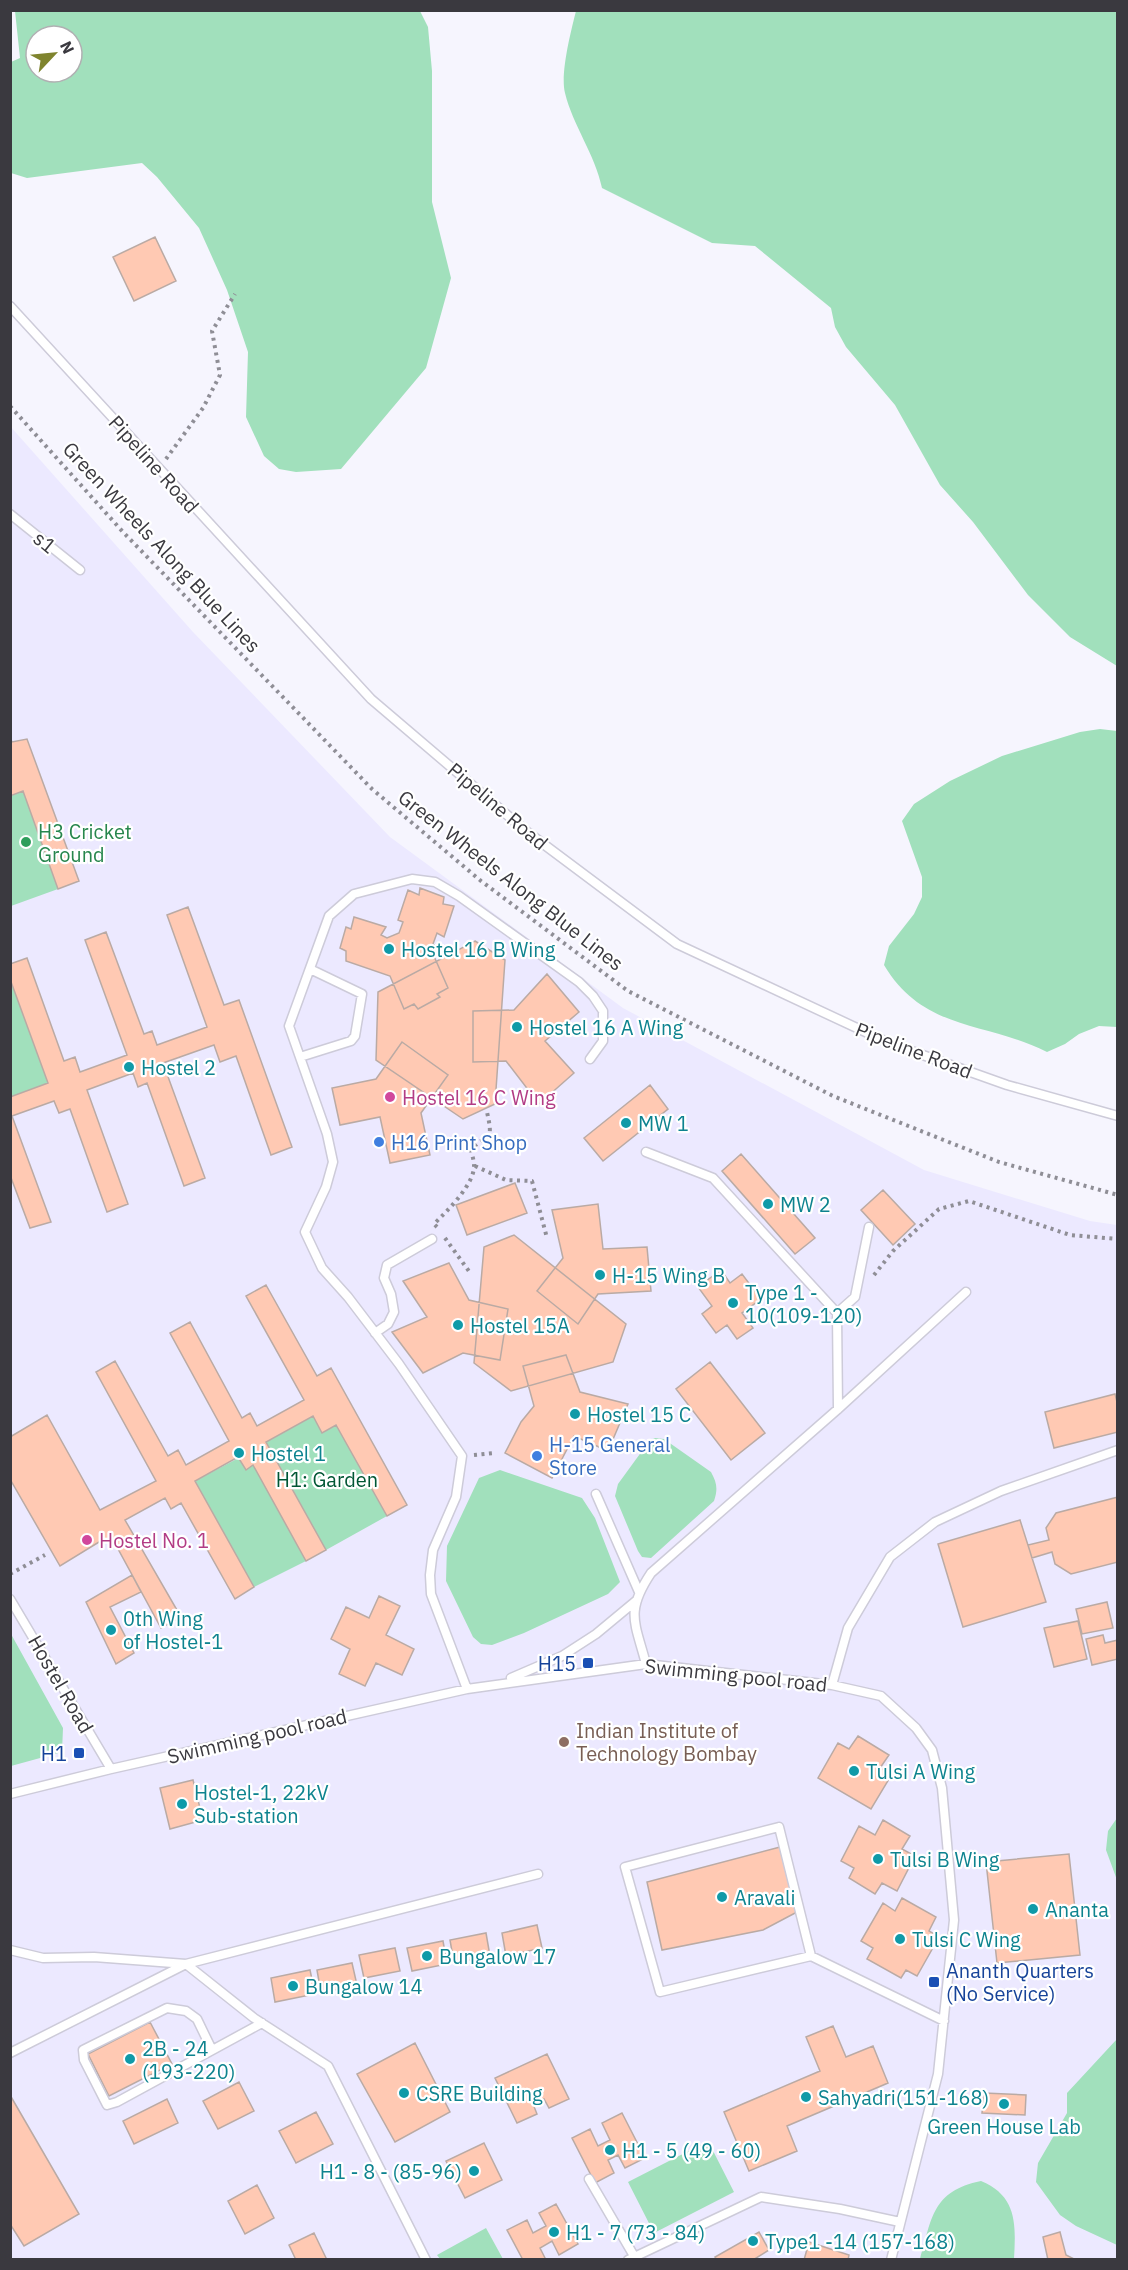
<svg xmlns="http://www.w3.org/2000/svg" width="1128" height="2270" viewBox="0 0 1128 2270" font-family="'IBM Plex Sans',sans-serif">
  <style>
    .built { fill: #ece9ff }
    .green { fill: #a1e0bc; fill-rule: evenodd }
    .building { fill: #ffc9b3; stroke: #baaaa4; stroke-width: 1.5 }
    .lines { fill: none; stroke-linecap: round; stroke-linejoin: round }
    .service-casing { stroke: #cdcbd9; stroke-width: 11 }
    .path { stroke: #8f8e96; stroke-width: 4; stroke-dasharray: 3 4.5; stroke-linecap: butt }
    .service { stroke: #fff; stroke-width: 8 }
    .leisure-dot { fill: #2e9e5b; stroke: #fff; stroke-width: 2 }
    .culture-dot { fill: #0f9aa8; stroke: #fff; stroke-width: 2 }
    .hotel-dot { fill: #d1479c; stroke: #fff; stroke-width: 2 }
    .shop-dot { fill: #3f7fe0; stroke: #fff; stroke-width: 2 }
    .transit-dot { fill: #1a4fb4; stroke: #fff; stroke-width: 2 }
    .education-dot { fill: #8d6e63; stroke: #fff; stroke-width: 2 }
    .labels { text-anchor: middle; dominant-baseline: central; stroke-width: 4.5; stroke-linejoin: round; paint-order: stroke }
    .street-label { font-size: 20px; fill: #3a393f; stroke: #fff }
    .leisure-label { font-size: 20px; fill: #27864d; stroke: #fff; text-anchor: start }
    .culture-label { font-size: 20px; fill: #0d838f; stroke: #fff; text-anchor: start }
    .hotel-label { font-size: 20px; fill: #b23c85; stroke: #fff; text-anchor: start }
    .shop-label { font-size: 20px; fill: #366cbe; stroke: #fff; text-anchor: start }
    .park-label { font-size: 20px; fill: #005634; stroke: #fff }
    .transit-label { font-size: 20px; fill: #164399; stroke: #fff; text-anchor: end }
    .education-label { font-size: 20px; fill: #785e54; stroke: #fff; text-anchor: start }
  </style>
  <rect width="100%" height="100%" fill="#f6f5fe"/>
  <path class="built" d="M10,426L193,632L390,837L623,1008L924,1170L1090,1221L1117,1225V2259H11Z"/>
  <path class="green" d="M15,11H420L428,27L432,71V202L451,278L426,368L341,469L296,472L279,469L264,456L246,417L248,352L227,290L199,228L157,177L142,163L27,178L11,173V62L20,58ZM36,36H72V72H36Z
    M576,11H1117V666L1070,637L1028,595L973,522L940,485L895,405L846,347L835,327L831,308L755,246L712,243L602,188C595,154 573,126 565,93C560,74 571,31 576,11Z
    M1100,729L1117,731V1027L1099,1026L1079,1034L1065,1044L1047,1052C986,1021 924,1032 884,965L889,946L914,914L922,897V877L902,821L914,804L950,781L1002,756L1080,732Z
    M23,791L58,889L11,906V796Z
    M10,979L48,1083L10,1097Z
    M313,1416L322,1433L336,1425L387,1516L326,1550L266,1442Z
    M655,1438L664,1439L711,1472C717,1483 718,1489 714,1501L651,1558L642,1557L638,1551L615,1496L618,1484L650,1440Z
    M248,1453L306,1561L254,1587L195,1481Z
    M500,1470L582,1498L595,1518L620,1582L608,1594L524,1633L492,1645L481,1644L473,1637L446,1581L447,1546L479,1478Z
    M11,1634L63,1728L62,1752L11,1766Z
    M1117,1818V1880L1106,1850L1108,1831Z
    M1117,2039V2245L1076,2226L1060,2215L1036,2182L1038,2163L1067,2113V2093Z
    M708,2141L734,2192L654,2233L628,2182Z
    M981,2181C1017,2196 1016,2224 1014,2259H920C932,2218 932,2191 981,2181Z
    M486,2228L503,2259H440L437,2255Z"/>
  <path class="building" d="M155,237L176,281L134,301L113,257Z
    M10,737L12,742L27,739L79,881L58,889L23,791L10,796Z
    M420,888L444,897L443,904L454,906L444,937L437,933L433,944L436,946L433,954L448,988L437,994L440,997L418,1009L414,1004L404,1009L390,976L346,961V951L340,948L346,927L351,929L354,917L386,927L381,935L387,938L399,933L403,922L398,920L408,890L419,895Z
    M188,907L224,1005L239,1000L292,1147L271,1155L236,1056L220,1062L214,1045L163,1063L205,1178L184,1186L147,1083L138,1087L133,1073L87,1090L128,1204L107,1212L70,1109L59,1113L54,1101L12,1116L51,1222L30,1228L10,1175V1097L48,1083L10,979V964L27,958L64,1061L75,1057L80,1072L127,1055L85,940L106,932L144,1034L152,1031L157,1045L207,1027L167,915Z
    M475,941L505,960L495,1104L463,1119L376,1060L378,992Z
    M547,974L579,1012L545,1041L574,1073L539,1104L506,1061L473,1062V1011L514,1010Z
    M402,1042L448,1075L421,1113L430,1155L390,1163L380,1117L340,1125L332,1088L376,1079Z
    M650,1085L668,1109L603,1161L584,1138Z
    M741,1154L815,1238L795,1254L722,1171Z
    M515,1183L527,1213L467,1235L456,1205Z
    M883,1190L915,1224L893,1245L861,1210Z
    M598,1204L603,1249L647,1247L651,1291L598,1294L578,1324L537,1291L563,1258L552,1210Z
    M514,1235L626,1324L613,1362L511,1391L474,1363L484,1247Z
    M449,1263L469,1300L508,1309L500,1360L463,1353L423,1373L392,1332L427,1317L403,1281Z
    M721,1270L730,1283L742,1274L761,1299L742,1313L753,1328L737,1339L727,1325L716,1333L702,1314L712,1306L698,1287Z
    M266,1285L317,1376L331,1368L407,1505L387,1516L336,1425L322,1433L313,1416L266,1442L326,1550L306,1561L253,1465L246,1470L238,1457L195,1481L254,1587L235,1599L181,1503L171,1509L165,1498L125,1520L181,1617L161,1628L112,1538L99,1542L60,1566L10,1479V1437L47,1415L100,1510L156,1481L96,1372L115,1361L168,1456L178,1450L186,1465L229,1441L170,1333L190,1322L242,1418L250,1413L257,1426L304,1400L246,1296Z
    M566,1355L580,1392L628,1404L608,1451L574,1436L552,1478L505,1453L521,1422L534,1406L523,1366Z
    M710,1362L765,1433L731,1460L676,1389Z
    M1115,1394L1118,1406V1432L1054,1448L1045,1412Z
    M1118,1497V1562L1071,1574L1055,1564L1052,1552L1032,1558L1028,1545L1049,1540L1046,1528L1056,1513Z
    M1020,1520L1046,1602L963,1627L938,1544Z
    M132,1575L141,1592L110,1607L134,1653L116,1664L86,1602Z
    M379,1596L400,1606L386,1635L414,1649L402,1675L376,1663L365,1686L339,1674L350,1649L331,1639L346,1607L369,1618Z
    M1107,1602L1113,1628L1082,1634L1076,1609Z
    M1078,1621L1087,1659L1054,1667L1044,1628Z
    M1103,1635L1105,1643L1118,1640V1659L1092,1665L1086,1639Z
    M858,1736L889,1755L880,1768L892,1774L871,1809L818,1778L838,1743L849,1749Z
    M193,1780L203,1820L170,1829L160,1788Z
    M883,1820L910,1836L902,1849L915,1856L897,1891L882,1883L875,1894L849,1878L854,1868L841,1861L859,1826L875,1835Z
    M784,1846L797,1912L763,1930L662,1950L647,1882Z
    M1069,1854L1080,1955L997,1963L986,1862Z
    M902,1898L936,1917L929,1931L939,1937L917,1976L906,1970L901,1978L867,1959L873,1948L861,1941L883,1903L895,1911Z
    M537,1925L542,1948L506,1956L502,1933Z
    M486,1933L490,1956L454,1963L450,1940Z
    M443,1941L447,1964L412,1971L407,1948Z
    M395,1948L400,1971L364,1978L359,1955Z
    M352,1963L357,1985L321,1993L317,1970Z
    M310,1970L315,1994L275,2002L271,1978Z
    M150,2022L172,2064L109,2096L88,2054Z
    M833,2026L846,2057L873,2046L888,2083L787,2126L797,2151L749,2171L724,2112L820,2071L806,2037Z
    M415,2043L450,2112L395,2142L357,2074Z
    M547,2054L569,2099L549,2108L544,2099L533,2104L537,2114L517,2123L495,2078Z
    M239,2082L254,2111L218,2129L203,2101Z
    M984,2093L1026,2095L1025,2115L982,2113Z
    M10,2095L79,2214L24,2246L10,2224Z
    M167,2099L178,2123L134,2144L123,2121Z
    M316,2112L333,2144L296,2163L279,2131Z
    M622,2113L645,2158L625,2168L618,2155L608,2160L614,2173L595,2183L572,2138L590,2129L598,2146L610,2140L602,2123Z
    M484,2143L502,2180L465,2198L446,2161Z
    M257,2185L274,2218L245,2234L228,2201Z
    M556,2204L578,2244L559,2255L552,2241L540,2248L546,2260H523L507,2230L527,2220L533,2233L546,2226L539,2213Z
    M759,2232L769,2250L753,2260H717L715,2257Z
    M1060,2232L1066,2255L1076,2260H1048L1043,2237Z
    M314,2233L327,2260H296L289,2245Z
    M809,2242L849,2255L848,2260H804Z"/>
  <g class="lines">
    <g class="service-casing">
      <path id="service" d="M10,306L371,699L526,831L677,944L889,1043L1007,1085L1118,1116
        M10,514L80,570
        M300,1057L351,1041L355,1036L362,994L310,969
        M646,1152L713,1178L837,1313
        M375,1333L388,1324L394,1312L391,1294L384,1278L387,1265L432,1239
        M838,1409L837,1313L855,1297L869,1227
        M596,1494L639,1592
        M10,1599L111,1769
        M646,1664C635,1622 625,1612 651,1573L838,1409L966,1292
        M511,1678L562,1656L596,1634L637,1600
        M832,1685L848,1628L890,1557L935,1522L1001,1491L1118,1450
        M467,1689L431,1594L430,1575L433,1550L456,1497L462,1456L399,1364L348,1297L322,1268L305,1232L326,1187L333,1162L327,1134L289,1026L329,916L354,894L412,879L435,882L459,896L579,982L593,996L603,1011V1041L590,1059
        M10,1794L111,1769L467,1689L646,1664L832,1685L881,1696L916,1728L932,1750L942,1788L954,1920L938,2074L891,2260
        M10,1950L43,1958L94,1957L186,1964L254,2018L328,2066L426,2260
        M811,1956L779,1827L625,1867L660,1992L811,1956L944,2021
        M212,2050L197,2019L186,2011L167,2008L83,2050L84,2060L107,2105L117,2102L262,2023
        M10,2053L186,1964L538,1874
        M589,2179L634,2256
        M628,2260L761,2197L840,2209L900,2222"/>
    </g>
    <path class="path" d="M10,406L123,532L372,789L481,881L628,991L833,1096L999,1162L1118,1195
      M166,459L203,408L220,375L212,331L235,294
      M475,1166L506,1180L532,1181L547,1238
      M437,1227L434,1224C447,1211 475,1184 474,1165C474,1160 472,1155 471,1150C488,1131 494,1144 487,1112
      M445,1238L471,1274
      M874,1275L893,1251L939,1209L969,1201L1070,1235L1118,1239
      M474,1455L494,1453
      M10,1574L45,1555"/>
    <use href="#service" class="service"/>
  </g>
  <circle class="leisure-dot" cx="26" cy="842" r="6"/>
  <g class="culture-dot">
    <circle cx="389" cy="949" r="6"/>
    <circle cx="517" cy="1027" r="6"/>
    <circle cx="129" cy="1067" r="6"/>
    <circle cx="626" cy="1123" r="6"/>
    <circle cx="768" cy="1204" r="6"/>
    <circle cx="600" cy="1275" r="6"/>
    <circle cx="733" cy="1303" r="6"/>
    <circle cx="458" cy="1325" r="6"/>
    <circle cx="575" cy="1414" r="6"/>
    <circle cx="239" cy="1453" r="6"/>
    <circle cx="111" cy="1630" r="6"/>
    <circle cx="854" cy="1771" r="6"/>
    <circle cx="182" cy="1804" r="6"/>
    <circle cx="878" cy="1859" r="6"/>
    <circle cx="722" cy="1897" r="6"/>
    <circle cx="1033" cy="1909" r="6"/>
    <circle cx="900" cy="1939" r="6"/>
    <circle cx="427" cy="1956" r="6"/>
    <circle cx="293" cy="1986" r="6"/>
    <circle cx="130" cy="2059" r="6"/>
    <circle cx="404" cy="2093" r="6"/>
    <circle cx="806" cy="2097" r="6"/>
    <circle cx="1004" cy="2104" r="6"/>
    <circle cx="610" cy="2150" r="6"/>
    <circle cx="474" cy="2171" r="6"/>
    <circle cx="554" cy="2232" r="6"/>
    <circle cx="753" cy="2241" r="6"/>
  </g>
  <g class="hotel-dot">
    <circle cx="390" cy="1097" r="6"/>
    <circle cx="87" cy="1540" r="6"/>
  </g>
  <g class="shop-dot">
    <circle cx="379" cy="1142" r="6"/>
    <circle cx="537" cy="1456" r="6"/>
  </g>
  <g class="transit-dot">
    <rect x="582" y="1657" width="12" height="12" rx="3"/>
    <rect x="73" y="1747" width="12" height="12" rx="3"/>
    <rect x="928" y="1976" width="12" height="12" rx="3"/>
  </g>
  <circle class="education-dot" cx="564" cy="1742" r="6"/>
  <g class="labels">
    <g class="street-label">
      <text transform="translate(154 464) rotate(48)">Pipeline Road</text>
      <text transform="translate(45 542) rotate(39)">s1</text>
      <text transform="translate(162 547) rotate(47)">Green Wheels Along Blue Lines</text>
      <text transform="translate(498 806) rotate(40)">Pipeline Road</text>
      <text transform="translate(511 880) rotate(38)">Green Wheels Along Blue Lines</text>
      <text transform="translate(914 1050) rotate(21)">Pipeline Road</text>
      <text transform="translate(736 1675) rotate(6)">Swimming pool road</text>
      <text transform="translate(61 1684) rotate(60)">Hostel Road</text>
      <text transform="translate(257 1736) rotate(-13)">Swimming pool road</text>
    </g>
    <g class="leisure-label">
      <text x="38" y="831">H3 Cricket<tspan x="38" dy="23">Ground</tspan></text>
    </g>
    <g class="culture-label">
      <text x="401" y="949">Hostel 16 B Wing</text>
      <text x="529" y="1027">Hostel 16 A Wing</text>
      <text x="141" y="1067">Hostel 2</text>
      <text x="638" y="1123">MW 1</text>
      <text x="780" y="1204">MW 2</text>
      <text x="612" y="1275">H-15 Wing B</text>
      <text x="745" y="1292">Type 1 -<tspan x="745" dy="23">10(109-120)</tspan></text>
      <text x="470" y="1325">Hostel 15A</text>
      <text x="587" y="1414">Hostel 15 C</text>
      <text x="251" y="1453">Hostel 1</text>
      <text x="123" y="1618">0th Wing<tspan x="123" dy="23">of Hostel-1</tspan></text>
      <text x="866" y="1771">Tulsi A Wing</text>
      <text x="194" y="1792">Hostel-1, 22kV<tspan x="194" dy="23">Sub-station</tspan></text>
      <text x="890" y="1859">Tulsi B Wing</text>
      <text x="734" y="1897">Aravali</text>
      <text x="1045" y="1909">Ananta</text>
      <text x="912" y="1939">Tulsi C Wing</text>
      <text x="439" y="1956">Bungalow 17</text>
      <text x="305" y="1986">Bungalow 14</text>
      <text x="142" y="2048">2B - 24<tspan x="142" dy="23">(193-220)</tspan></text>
      <text x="416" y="2093">CSRE Building</text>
      <text x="818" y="2097">Sahyadri(151-168)</text>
      <text x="1004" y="2126" text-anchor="middle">Green House Lab</text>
      <text x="622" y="2150">H1 - 5 (49 - 60)</text>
      <text x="462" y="2171" text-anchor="end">H1 - 8 - (85-96)</text>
      <text x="566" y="2232">H1 - 7 (73 - 84)</text>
      <text x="765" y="2241">Type1 -14 (157-168)</text>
    </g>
    <g class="hotel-label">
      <text x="402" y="1097">Hostel 16 C Wing</text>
      <text x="99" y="1540">Hostel No. 1</text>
    </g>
    <g class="shop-label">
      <text x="391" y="1142">H16 Print Shop</text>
      <text x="549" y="1444">H-15 General<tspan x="549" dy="23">Store</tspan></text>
    </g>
    <g class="park-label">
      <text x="327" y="1479">H1: Garden</text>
    </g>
    <g class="transit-label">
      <text x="576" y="1663">H15</text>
      <text x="67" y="1753">H1</text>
      <text x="946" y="1970" text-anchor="start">Ananth Quarters<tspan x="946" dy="23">(No Service)</tspan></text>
    </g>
    <g class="education-label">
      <text x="576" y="1730">Indian Institute of<tspan x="576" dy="23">Technology Bombay</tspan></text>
    </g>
  </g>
  <rect width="1128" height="2270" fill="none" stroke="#3a393f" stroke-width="24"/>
  <g transform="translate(54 54) rotate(64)"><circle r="28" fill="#ffffff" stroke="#b0b0b2" stroke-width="1.5"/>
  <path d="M0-4.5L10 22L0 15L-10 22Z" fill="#7f842e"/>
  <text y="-9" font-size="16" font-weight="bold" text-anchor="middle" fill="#3a393f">N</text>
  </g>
</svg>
